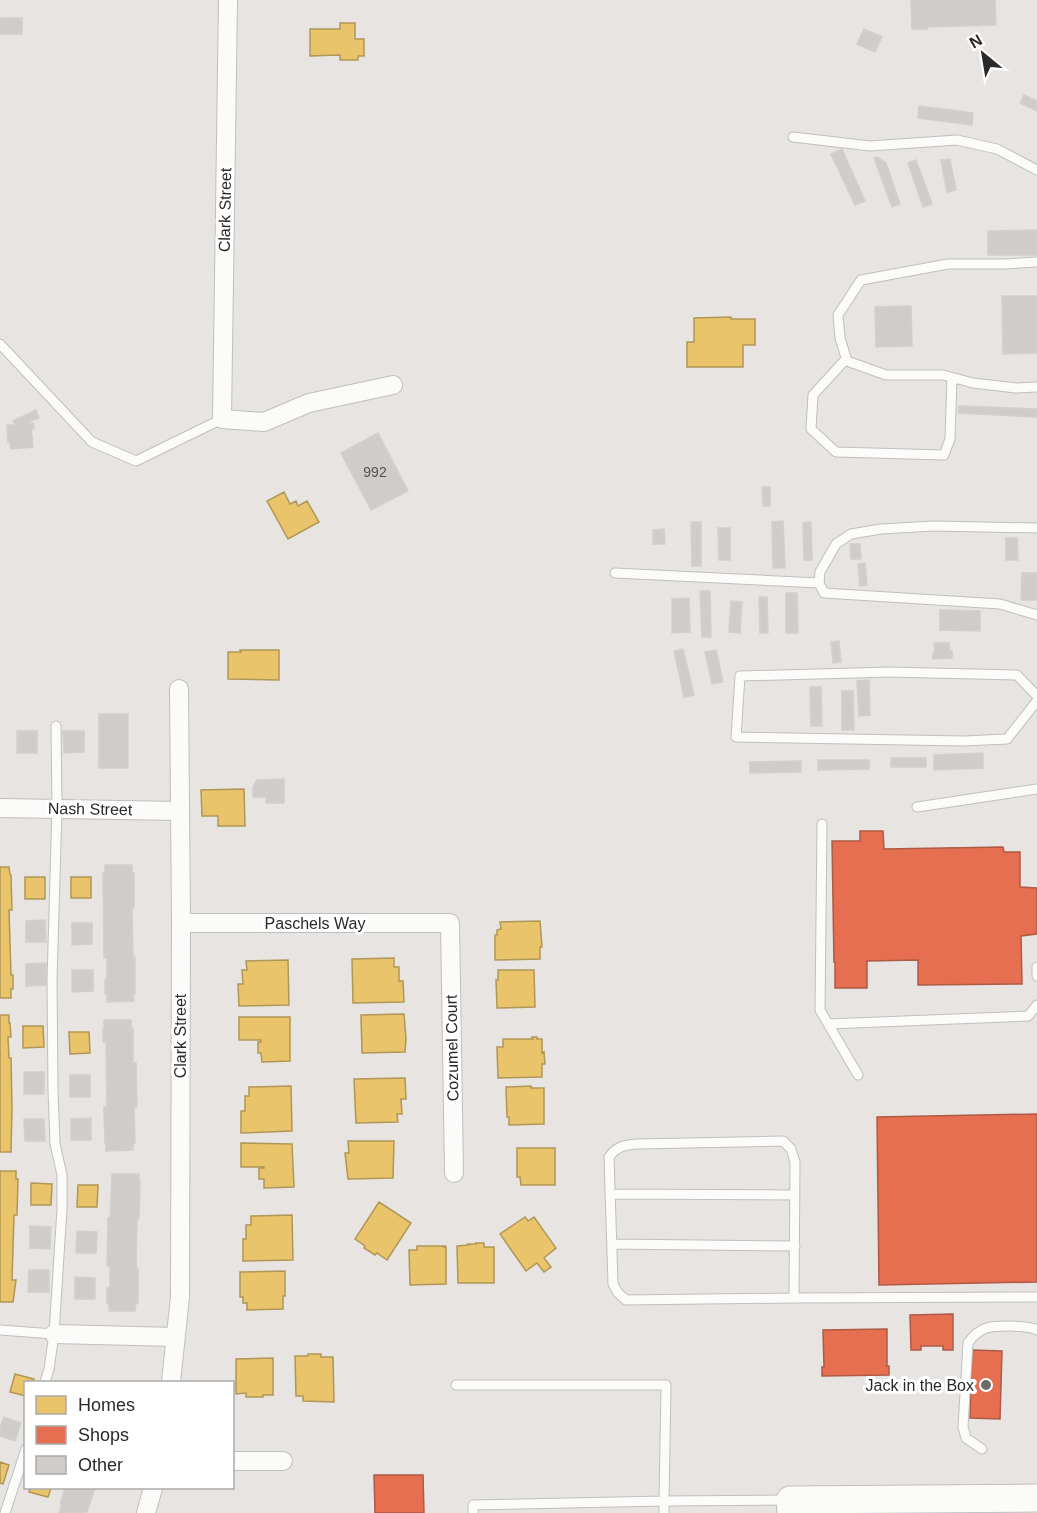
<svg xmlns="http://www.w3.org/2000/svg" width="1037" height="1513" viewBox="0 0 1037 1513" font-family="Helvetica,sans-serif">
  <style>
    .homes { fill: #e9c46a; stroke: #b09657; stroke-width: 1.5 }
    .shops { fill: #e76f51; stroke: #ae5a45; stroke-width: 1.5 }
    .building { fill: #cfccca; stroke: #d2d0cd; stroke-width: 1.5 }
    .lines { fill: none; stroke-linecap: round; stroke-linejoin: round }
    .lane-casing { stroke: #c0bfbf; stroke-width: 11 }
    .street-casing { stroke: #c0bfbf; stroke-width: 20 }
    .secondary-casing { stroke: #c0bfbf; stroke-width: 29 }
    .lane { stroke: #fbfbfa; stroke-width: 9 }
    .street { stroke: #fbfbfa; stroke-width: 18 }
    .secondary { stroke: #fbfbfa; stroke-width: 27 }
    .poi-dot { fill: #6c6b6a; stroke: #fff; stroke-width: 2 }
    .labels { text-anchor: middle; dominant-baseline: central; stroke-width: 6; stroke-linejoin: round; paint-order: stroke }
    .number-label { font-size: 14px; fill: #545353 }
    .street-label { font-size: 16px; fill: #2a2a2a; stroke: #fff }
    .poi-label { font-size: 16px; fill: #2a2a2a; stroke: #fff; text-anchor: end }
  </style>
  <rect width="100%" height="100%" fill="#e7e4e1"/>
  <path class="homes" d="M340,23H355V39H364V56H358V60H340V55L310,56V29H340Z
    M731,317V319H755V345H743V367H687V342H694V318Z
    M284,492L290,504L296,501L298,506L307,501L319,522L288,539L267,501Z
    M240,650H279V680L228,679V652H241Z
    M244,789L245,826H218V816H202L201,790Z
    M0,867H9L10,874L11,875L12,910H9L11,975H13V989H11V998H0Z
    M25,877H45V899H25Z
    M71,877H91V898H71Z
    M540,921L542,947H540V959L495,960V935H497V930L501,929L500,922Z
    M394,958V967H399V981H403L404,1002L353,1003L352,959Z
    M288,960L289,1005L239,1006L238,984H243L242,970H247L246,961Z
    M498,970H534L535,1007L497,1008L496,980H498Z
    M404,1014L406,1039L405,1052L362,1053L361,1015Z
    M0,1015H9V1023H10L11,1037H8L9,1058H11L12,1108L11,1152H0Z
    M239,1017H290V1061L262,1062L261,1053H258V1042H261V1040H239Z
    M23,1026H43L44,1047L23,1048Z
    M69,1032H89L90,1053L70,1054Z
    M532,1037H537V1039H542V1053L544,1052L545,1064H542V1077L498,1078L497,1047H503V1039H533Z
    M405,1078L406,1099H401L402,1114H397L398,1122L356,1123L354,1079Z
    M291,1086L292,1131L241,1133V1111H245V1096H249V1087Z
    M531,1086V1088H544V1124L509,1125V1117H507L506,1087Z
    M348,1141H394L393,1178L348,1179L345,1153H349Z
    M241,1143L292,1144L294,1187L264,1188V1179H259V1168H264V1167H241Z
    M517,1148H555V1185H521L520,1177H517Z
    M0,1171H16V1179H18L17,1215H14L12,1280H16L13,1302H0Z
    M31,1183L52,1184L51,1205H31Z
    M78,1185H98L97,1207H77Z
    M379,1202L411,1223L387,1260L377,1253L375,1255L364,1248L365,1246L355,1239Z
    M292,1215L293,1260L243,1261V1239H246V1225H251V1216Z
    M525,1217L528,1221L534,1217L556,1248L544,1258L551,1267L544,1272L537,1263L526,1271L500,1234Z
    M476,1243H484V1247H494V1283H458L457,1246L469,1245L468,1244H476Z
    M417,1246H445L444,1247H446V1284L410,1285L409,1250H417Z
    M285,1271V1296H283V1309L247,1310V1303H243V1297H240V1272Z
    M308,1354H321V1357H333L334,1402L303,1401V1396H296L295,1356H308Z
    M273,1358V1395H263V1397H246V1393L236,1394V1359Z
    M15,1374L34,1379L33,1382H26V1396L10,1392Z
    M0,1462L9,1465L3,1484L0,1483Z
    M30,1488H51L48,1497L29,1492Z"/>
  <path class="shops" d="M860,831H883L884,849L1003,847L1004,852H1020V887L1037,888V934L1021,936L1022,984L918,985V960L867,961V988H835V962H834L832,841H860Z
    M1037,1114V1282L879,1285L877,1117Z
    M953,1314V1350H943V1346H921V1350H911L910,1315Z
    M887,1329V1366H889V1375L822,1376V1367H824L823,1330Z
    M972,1350L1002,1351L1000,1419L970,1418Z
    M374,1475H423L424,1513H375Z"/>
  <path class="building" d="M911,0H995L996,25L927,27V29H912Z
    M0,18H22V34H0Z
    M864,29L882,37L875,52L857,44Z
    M1024,95L1037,101V111L1020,103Z
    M919,106L973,113L972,125L918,118Z
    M842,149L865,201L855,205L831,154Z
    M877,157L886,163L900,204L892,207L874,158Z
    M950,159L956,190L947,192L941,160Z
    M916,160L932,204L923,207L908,163Z
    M1037,230V255H988V231Z
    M1002,296H1037V353L1003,354Z
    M911,306L912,346L876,347L875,307Z
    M959,406L1037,409V417L958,413Z
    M36,410L39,418L30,421V423H33L34,429H31L33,447L11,449L10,442H8L7,425H14L13,421Z
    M378,433L408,491L371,510L341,453Z
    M762,487H770V506H763Z
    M783,521L785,568H773L772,522Z
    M691,522H701V566H692Z
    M811,522L812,560H804L803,523Z
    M718,528H730V560H719Z
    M664,529L665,544H653V530Z
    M1006,538H1017L1018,560H1006Z
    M850,544H860L861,559H851Z
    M865,563L867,585L860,586L858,564Z
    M1022,573H1037V600H1021Z
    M700,591H710L711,637H702Z
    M786,593H797L798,633H786Z
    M759,597H767L768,633H760Z
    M689,598L690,632L672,633V599Z
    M731,601L742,602L740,633L729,632Z
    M940,610L980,611V631L940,630Z
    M839,641L841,662L833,663L831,642Z
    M934,643H949L950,651H952V658L933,659V652H935Z
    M683,649L694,695L684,697L674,651Z
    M716,650L723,682L712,684L705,652Z
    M869,680L870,715L859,716L857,681Z
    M810,687H821L822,726H811Z
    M842,691H853L854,730H842Z
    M99,714H128V768H99Z
    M17,731H37V753H17Z
    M63,731H84V752L64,753Z
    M983,753V768L934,770V755Z
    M891,758H926V767H891Z
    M818,760H869V769L818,770Z
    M801,761V772L750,773V762Z
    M284,779V803H266V797H253V787L257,780Z
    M105,865H132V873H134V908H132L133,957H135V994H133L134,1001L107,1002V994H105V980H107V958H104L103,873H105Z
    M45,920L46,942H26V921Z
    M72,923H92V944L72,945Z
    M46,963V985L26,986V964Z
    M72,970H93V991L72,992Z
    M104,1020H131V1028H133V1063H136L137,1107H134L135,1143H133V1150L106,1151V1143H105L104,1107H107L106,1042H103V1028H104Z
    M24,1072H44V1094H24Z
    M70,1075H90V1097H70Z
    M91,1118V1140H71V1119Z
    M24,1119H44L45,1141H25Z
    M112,1174H139V1182H140L139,1219H137L136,1268H138V1303H136L135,1311H109V1302L107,1303V1288H110V1266H107L108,1218H110Z
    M30,1226L51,1227L50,1249L30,1248Z
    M77,1231L97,1232L96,1253H76Z
    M29,1270H49V1292H28Z
    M75,1277L95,1278V1299H75Z
    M4,1417L21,1423L15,1441L0,1436V1428Z
    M65,1488H95L87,1512L59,1513L62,1504H60Z"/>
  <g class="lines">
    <g class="lane-casing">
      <path id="lane" d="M793,137L870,146L957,140L997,149L1037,170
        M1037,262L1006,264H948L861,280L838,315L840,338L847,361L886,375H943L973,383L1016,388L1037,387
        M0,344L92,442L136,461L222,419
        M846,359L813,395L811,429L836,452L944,455L950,439L952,378
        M615,573L819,583L824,593L1000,604L1037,615
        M819,583L820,572L836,544L851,534L881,529L934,526L1037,528
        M1037,696L1017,675L890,672L740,676L736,737L964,741L1007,739L1037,701
        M917,807L1037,789
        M822,824L820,1010L858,1075
        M1037,967V976
        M828,1024L1028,1016L1037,1005
        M783,1141L791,1149L795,1162L794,1298L626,1300L618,1293L613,1284L609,1157C617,1146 625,1145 637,1144Z
        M610,1194L795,1195
        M612,1244L795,1246
        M794,1298L1037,1297
        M0,1330L54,1334
        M45,1382L49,1369L54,1334L62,1209V1175L55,1144L53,1090L52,980L57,809L56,726
        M456,1385H666L664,1501L473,1505V1513
        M982,1449L966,1438L963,1427L968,1343C981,1325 992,1326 1012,1326C1021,1327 1029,1326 1037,1330
        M5,1513L26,1449
        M664,1513V1501L788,1500"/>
    </g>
    <g class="street-casing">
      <path id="street" d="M228,0L222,419L264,422L309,403L393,385
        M0,808L179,811
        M181,923H450L454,1173
        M54,1334L175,1337
        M171,1382L180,1297L181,923L179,689
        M232,1461H283
        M146,1513L153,1488"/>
    </g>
    <g class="secondary-casing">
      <path id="secondary" d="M791,1513L790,1500L1037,1498"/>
    </g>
    <use href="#lane" class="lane"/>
    <use href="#street" class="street"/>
    <use href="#secondary" class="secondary"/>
  </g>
  <circle class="poi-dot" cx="986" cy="1385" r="6"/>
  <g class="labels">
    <g class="number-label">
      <text x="375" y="472">992</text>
    </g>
    <g class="street-label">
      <text transform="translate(225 210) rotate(-89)">Clark Street</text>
      <text transform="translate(90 809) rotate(1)">Nash Street</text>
      <text x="315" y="923">Paschels Way</text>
      <text transform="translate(180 1036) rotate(-90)">Clark Street</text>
      <text transform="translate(452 1048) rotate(-91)">Cozumel Court</text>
    </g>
    <g class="poi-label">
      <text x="974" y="1385">Jack in the Box</text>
    </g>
  </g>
  <rect x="24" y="1381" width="210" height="108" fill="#ffffff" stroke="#aaaaaa" stroke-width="1.5"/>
  <rect x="36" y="1396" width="30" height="18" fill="#e9c46a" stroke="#aaaaaa" stroke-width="1.5"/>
  <text x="78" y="1411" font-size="18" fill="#2a2a2a">Homes</text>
  <rect x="36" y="1426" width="30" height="18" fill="#e76f51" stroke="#aaaaaa" stroke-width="1.5"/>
  <text x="78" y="1441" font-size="18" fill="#2a2a2a">Shops</text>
  <rect x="36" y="1456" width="30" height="18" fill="#cfccca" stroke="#aaaaaa" stroke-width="1.5"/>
  <text x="78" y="1471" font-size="18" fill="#2a2a2a">Other</text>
  <g transform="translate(983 54) rotate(330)" stroke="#ffffff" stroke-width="4.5" paint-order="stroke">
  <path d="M0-4.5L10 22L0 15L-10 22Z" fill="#2a2a2a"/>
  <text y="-9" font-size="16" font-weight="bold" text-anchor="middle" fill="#2a2a2a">N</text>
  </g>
</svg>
